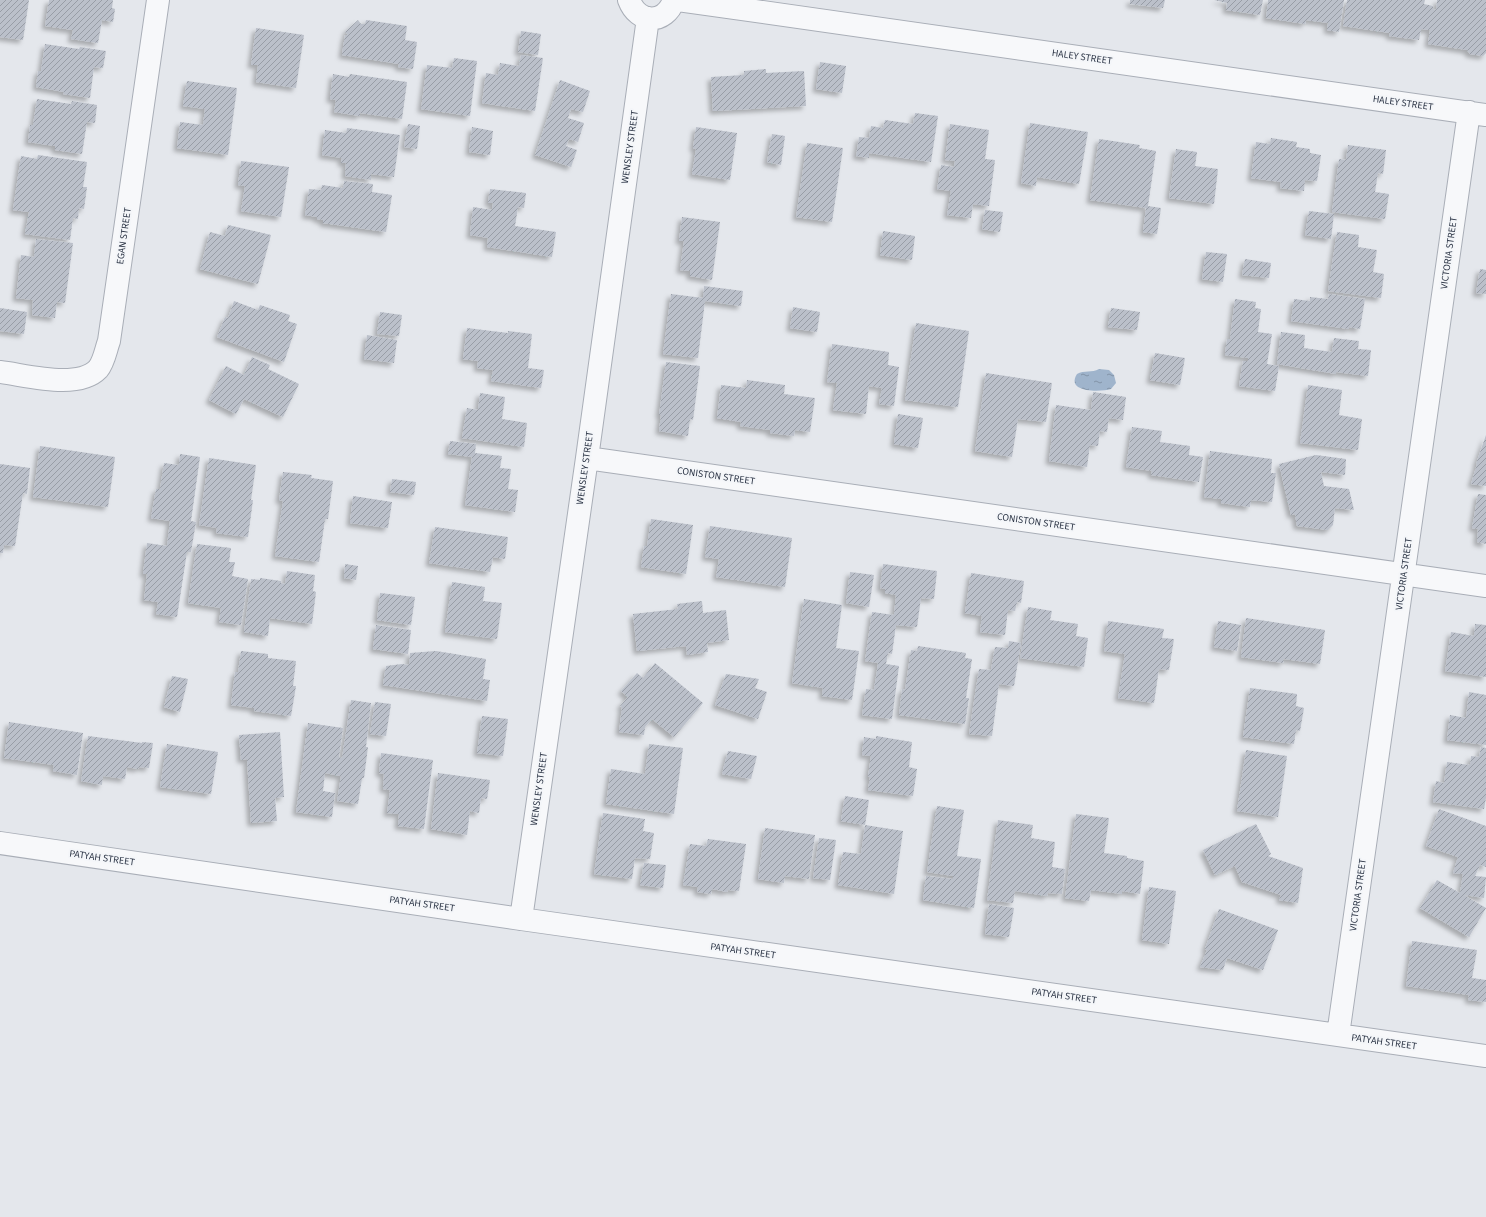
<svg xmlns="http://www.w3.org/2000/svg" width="1486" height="1217" viewBox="0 0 1486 1217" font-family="'Source Sans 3',sans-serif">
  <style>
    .water { fill: url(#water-ripples) }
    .building { fill: url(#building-hatch); filter: url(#shadow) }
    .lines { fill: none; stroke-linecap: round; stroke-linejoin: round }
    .street-casing { stroke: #a9aeb7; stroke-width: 24 }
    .street { stroke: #f7f8fa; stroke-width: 22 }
    .labels { text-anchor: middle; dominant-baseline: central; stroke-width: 4; stroke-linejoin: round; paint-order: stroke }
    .street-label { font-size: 10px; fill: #2b3445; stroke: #f4f6f9 }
  </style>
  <defs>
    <pattern id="water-ripples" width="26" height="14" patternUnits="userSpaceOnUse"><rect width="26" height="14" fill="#9fb4cc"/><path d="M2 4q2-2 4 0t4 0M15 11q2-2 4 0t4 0" fill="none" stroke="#8293a7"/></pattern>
    <pattern id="building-hatch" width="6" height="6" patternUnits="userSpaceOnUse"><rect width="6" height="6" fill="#bbc0ca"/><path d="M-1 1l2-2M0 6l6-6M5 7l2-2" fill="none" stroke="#989da6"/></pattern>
    <filter id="shadow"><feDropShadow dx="-3.5" dy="3.5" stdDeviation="2" flood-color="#0004"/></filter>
  </defs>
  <rect width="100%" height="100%" fill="#e4e7ec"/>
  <path class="water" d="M1099,369L1109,370L1114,375L1116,383L1111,389C1101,392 1065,393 1077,374C1084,370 1092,373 1099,369Z"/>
  <path class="building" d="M0,0H29L23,40L0,37Z
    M49,0H113L112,8L115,9L113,22L102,20L98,43L71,39L73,30L45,26Z
    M1130,0H1165L1163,8L1130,4Z
    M1214,0H1263L1260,15L1226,10L1227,3Z
    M1268,0H1344L1339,32L1327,30L1328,23L1306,20L1305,24L1266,18Z
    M1347,0H1425L1424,4L1433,6V9L1436,10L1437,0H1486V53L1483,56L1470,54L1467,50L1428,44L1430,30L1421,29L1419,40L1389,36L1390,33L1343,26Z
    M358,20L361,24H365L366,20L407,26L405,40L417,42L413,69L398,67L399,64L342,55L345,35H348L345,32Z
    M256,28L304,35L296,88L256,82L258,65H251Z
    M521,31L541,34L538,55L518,52Z
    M45,44L79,49L80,47L106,51L103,68L94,67L90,98L63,94L64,92L36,87L38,71H41Z
    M521,55L543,58L535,111L482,103L486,73L498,75L500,63L519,66Z
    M454,58L477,61L470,116L421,109L427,65L452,68Z
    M820,62L846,66L842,93L816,89Z
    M766,69V73L804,71L806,106L713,111L711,77L744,75V71Z
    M333,74L349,77L350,74L407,82L402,119L360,113V116L334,112L336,100L330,99Z
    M560,80L590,91L583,112L571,109L568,118L584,123L578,142L569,139L566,146L577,150L571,167L535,155Z
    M187,81L237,88L228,155L177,148L180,122L203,125L205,109L183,106Z
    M37,99L71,104L72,101L97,105L95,123L87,122L82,154L55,150V146L28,142L30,125H33Z
    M915,113L938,116L931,162L869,153V158L856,156L859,137L869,138L871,126L883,128L885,120L913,124Z
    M1030,123L1088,132L1079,184L1037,177L1036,186L1021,183Z
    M408,124L420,126L417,149L404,147Z
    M950,124L989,130L985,159L995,160L989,206L973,204L971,218L947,215L951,191L937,189L941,165L954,167L955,161L945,160Z
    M472,127L493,131L490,155L469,152Z
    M696,127L737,133L730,180L692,174L696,149L693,148Z
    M347,128L400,135L394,177L371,174V180L345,176L346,163H341L342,158L322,155L325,130L346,133Z
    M772,134L785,136L781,165L767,162Z
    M1271,138L1297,142L1296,147L1310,149V153L1321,155L1317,181L1305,180L1304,191L1280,188L1281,182L1251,178L1256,142L1270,144Z
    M1099,139L1140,145L1139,148L1156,151L1148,206L1161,208L1157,234L1143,232L1146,208L1090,200Z
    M807,143L843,148L832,222L796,217Z
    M1348,145L1386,150L1383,174L1378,173L1375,192L1389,194L1385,219L1332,212L1339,159L1346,160Z
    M1176,149L1197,152L1195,166L1218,169L1214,204L1169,198Z
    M38,155L87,162L83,187H87L84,209L79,208L78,219L73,218L70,240L25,234L29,212L13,210L21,156L37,159Z
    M241,161L289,167L281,217L241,211L245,186L238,185Z
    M344,181L373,184L372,192L392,195L386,232L323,223V220L317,219V217L305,215L309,189L321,190L322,185L343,188Z
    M490,189L526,193L524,208L518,207L515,226L556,232L552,257L487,247L488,238L470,235L473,207L492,210L493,203H488Z
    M985,210L1003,212L1000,232L982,229Z
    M1309,211L1334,214L1331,239L1305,235Z
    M682,217L720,222L712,280L690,276V271L680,270L684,241H679Z
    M228,225L271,235L258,284L200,269L210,232L225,236Z
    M883,231L915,236L912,260L880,255Z
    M1337,232L1359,235L1358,247L1377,250L1373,272L1384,274L1381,298L1328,291Z
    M36,239L73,243L65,303L57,302L55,318L32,315L33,300L16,298L21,255L34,257Z
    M1206,252L1227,254L1223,282L1202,279Z
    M1245,259L1271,263L1269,278L1242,275Z
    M1480,269L1486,270V294L1476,293Z
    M704,286L743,291L741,306L705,301L698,358L663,354L671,294L703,298Z
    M1329,294L1365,299L1360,329L1349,327V329L1291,321L1294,299L1310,301V297L1328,299Z
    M1235,299L1256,302L1255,308L1261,309L1258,332L1272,334L1267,364L1279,366L1275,391L1239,386L1243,361H1248V358L1225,355L1227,339H1230Z
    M234,301L258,310L260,305L290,315L288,321L297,324L284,362L217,337L225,317L228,318Z
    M793,307L820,312L817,332L790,328Z
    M0,308L27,312L24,334L0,331Z
    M1111,308L1140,312L1137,330L1108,327Z
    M380,312L402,315L399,336L377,334Z
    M916,323L969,331L958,407L905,400Z
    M467,328L508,333V331L532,334L528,368L544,370L541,388L491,381L493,370L477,368L478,361L463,359Z
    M1281,332L1305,335L1304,348L1332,352L1334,338L1359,341L1358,349L1371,350L1368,376L1336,372V374L1277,364Z
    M367,335L397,340L394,363L364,359Z
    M832,344L889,352L888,365L899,367L894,406L879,404L882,388L869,386L866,414L833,410L837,383L827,382Z
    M1155,353L1185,358L1180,385L1150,380Z
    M252,357L270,365L268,369L299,384L283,417L244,399L236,414L209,400L226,366L244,375Z
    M666,362L700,366L693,420L690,419L688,436L659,431L661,415H659Z
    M986,373L1052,383L1046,422L1018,419L1012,457L975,451Z
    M747,380L785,385L784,394L815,398L810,432L795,430L794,436L770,433V430L740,426L741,422L717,418L721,385L746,388Z
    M1308,385L1342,390L1339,415L1362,419L1358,450L1300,443Z
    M1093,392L1126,397L1123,420L1109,418L1107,432L1100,431L1098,446L1090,445L1087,467L1049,461L1056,405L1091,410Z
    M480,393L505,397L502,419L527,423L524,447L462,438L467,408L478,410Z
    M898,414L923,418L918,448L894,444Z
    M1132,427L1162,431L1160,442L1190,446L1189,455L1203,457L1199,482L1151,475L1152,471L1126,467Z
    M1486,435V486L1471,484L1477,464H1476Z
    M450,441L476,444L475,453L502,456L500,468L511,469L508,489L518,490L515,512L465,505L472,457L448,454Z
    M40,446L115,457L108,507L33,497Z
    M1210,451L1272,459L1271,473H1276L1272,502L1251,500L1250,507L1221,503V499L1204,497Z
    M180,454L200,457L191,521L196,522L191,552H187L177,617L156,614L158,602L144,600L147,574H143L147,543L167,546L170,521L151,518L156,489H160L164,463L179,465Z
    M1316,455L1346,459L1345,475L1321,472L1324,486L1349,489L1354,510L1335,508L1333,525L1328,530L1297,526L1295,514L1291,515L1279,464Z
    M209,458L256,465L251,500H253L248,537L216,533L217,528L199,525Z
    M0,464L30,468L27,494L23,493L15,546L4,545L3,553H0Z
    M283,472L312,475L311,478L333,481L328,519H325L319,562L275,556L283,501L279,500Z
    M392,479L416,482L414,495L390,492Z
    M1478,494L1486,495V544L1477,542L1478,529L1472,528Z
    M353,496L392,502L388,528L350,523Z
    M651,519L693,525L686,574L641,567L644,546H647Z
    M710,526L792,538L785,587L716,577L719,559L705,557Z
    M435,527L508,537L505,559L493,557L490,572L429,563Z
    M197,544L231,548L229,562H235L232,576L248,579L241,625L219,622L221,608L188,603Z
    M345,564L358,566L356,580L344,578Z
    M883,564L937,571L934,599L921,598L917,627L896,625L892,654L888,653L886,664L899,666L892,719L862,715L866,689L874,690L878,663L865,661L872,612L894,615L896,595L885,593V589L880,588Z
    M287,571L315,575L313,591L316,592L312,624L270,618L268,636L244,632L251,579L260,580V578L281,581V583L285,584Z
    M850,572L874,575L869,607L846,603Z
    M971,573L1024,581L1021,603L1017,602L1015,611L1008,610L1005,635L980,632L982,616L965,613Z
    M452,582L485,587L483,601L502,603L497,639L445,632Z
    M380,593L415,597L411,625L377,620Z
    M804,599L842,605L836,648L859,651L852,700L822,696L823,688L792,683Z
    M702,601L703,613L726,610L729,640L707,643L708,652L687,655L686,646L637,651L633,614L678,609L677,604Z
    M1028,607L1052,611L1050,620L1078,624L1076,636L1088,638L1084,667L1020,658Z
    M1246,618L1325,630L1320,664L1284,659L1283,663L1241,657Z
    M1108,621L1164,629L1162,638L1174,639L1169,670L1159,669L1154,703L1118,698L1125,654L1104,651Z
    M1218,621L1241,625L1237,651L1214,647Z
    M1475,624L1486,625V677L1445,671L1451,632L1474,636Z
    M376,625L411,630L408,654L373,649Z
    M1009,641L1021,643L1014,686L999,684L992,736L969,734L979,669L991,670L995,647L1008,648Z
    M918,646L966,653L965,658L972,659L966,698H969L965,724L899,715L902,689L905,690L911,650L917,651Z
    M241,651L268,654V658L296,661L293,686H296L291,716L254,711V708L231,705L235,672H238Z
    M436,651L486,659L483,679L490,680L487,701L383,685L386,666L402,664L409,665L410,653Z
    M655,663L703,703L674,737L652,719L645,727L644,735L619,732L622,707L620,706L628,697L621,691L637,673L643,678Z
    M726,674L759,679L755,688L767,692L758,719L715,705Z
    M172,676L188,679L180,712L164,707Z
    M1250,688L1297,694L1296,706L1304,708L1300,731L1296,730L1294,744L1243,737Z
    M1469,692L1486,695V745L1447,740L1450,715L1466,718Z
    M351,700L371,703L366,747H368L364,778H362L358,804L337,801L341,776L325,773L323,791L335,793L332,817L296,812L308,723L343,728L339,757L342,758Z
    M375,702L391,704L386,736L370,734Z
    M482,716L508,719L503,756L477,753Z
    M9,722L83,733L77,775L53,771L54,765L4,758Z
    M280,732L284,797L275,798L277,821L251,823L247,759L241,760L239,735Z
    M88,736L142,743V742L153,743L149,768L139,767L138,769L127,767L125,779L103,776L102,785L81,781Z
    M876,736L912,742L909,767L917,769L913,796L868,790L870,777H868L871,756L862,755L864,737L876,739Z
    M167,744L218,752L211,794L160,787Z
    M649,744L683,748L674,814L606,804L611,769L645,774Z
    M1481,747L1486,748V798L1484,809L1433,802L1436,781L1444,783L1447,762L1470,765L1471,756L1479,757Z
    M1246,750L1287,756L1278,817L1237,811Z
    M728,751L757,756L751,779L722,774Z
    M381,753L433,760L424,829L398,826L399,814L387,813L390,790L383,789L384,774L379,773Z
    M438,773L490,780L487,799L481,798L479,813L470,811L467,835L431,829Z
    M845,796L869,800L865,825L841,821Z
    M937,806L964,810L957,856L981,859L974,908L923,900L926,876L953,879V876L927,872Z
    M1439,809L1486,826V867L1480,865L1475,876L1486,877L1484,898L1464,895L1486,908L1469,937L1420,908L1437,880L1460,893L1463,874L1453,873L1458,857L1426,846Z
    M603,813L645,819L643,831L654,833L650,859L635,858L632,879L594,874Z
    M1076,814L1109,818L1104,853L1127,856V858L1144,861L1140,894L1122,891V894L1091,890L1089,901L1065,898Z
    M998,820L1033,825L1031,838L1055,842L1052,867L1065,869L1062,894L1048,893L1047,896L1015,891L1013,903L987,900Z
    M1256,824L1271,854L1268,856L1303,868L1298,903L1279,900L1281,895L1242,882L1235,866L1215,875L1203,850Z
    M865,825L903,831L894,894L838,885L843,852L861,854Z
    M765,828L815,835L809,879L785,876L784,883L758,879Z
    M819,838L836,840L830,880L813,878Z
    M708,839L746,844L739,891L728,890L727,892L712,889L711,894L697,892L698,887L683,885L690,844L706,846Z
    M644,863L666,865L663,888L640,885Z
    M1149,887L1176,891L1169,944L1142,940Z
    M989,904L1014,908L1009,937L985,934Z
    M1219,909L1278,930L1263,970L1227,958L1223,970L1200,967L1207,950L1205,949Z
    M1412,941L1477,950L1472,978L1486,980V1002L1468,1000L1469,995L1406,986Z"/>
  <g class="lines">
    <g class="street-casing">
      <path id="street" d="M629,0C638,24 665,25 674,0
        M678,0L1486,115
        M0,372C26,375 78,390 98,369C104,362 106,349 109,341L158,0
        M587,458L1486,586
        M0,843L521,919L1486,1056
        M521,919L587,458L648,18
        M1338,1035L1469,112"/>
    </g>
    <use href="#street" class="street"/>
  </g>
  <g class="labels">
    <g class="street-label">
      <text transform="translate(1082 57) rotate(8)">HALEY STREET</text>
      <text transform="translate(1403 103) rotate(8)">HALEY STREET</text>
      <text transform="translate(630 147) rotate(-82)">WENSLEY STREET</text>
      <text transform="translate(124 236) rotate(-82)">EGAN STREET</text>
      <text transform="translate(1449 253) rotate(-82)">VICTORIA STREET</text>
      <text transform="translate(585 468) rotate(-82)">WENSLEY STREET</text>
      <text transform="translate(716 476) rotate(8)">CONISTON STREET</text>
      <text transform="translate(1036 522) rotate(8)">CONISTON STREET</text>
      <text transform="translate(1404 574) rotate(-82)">VICTORIA STREET</text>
      <text transform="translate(539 789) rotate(-82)">WENSLEY STREET</text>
      <text transform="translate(102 858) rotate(8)">PATYAH STREET</text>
      <text transform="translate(1358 895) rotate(-82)">VICTORIA STREET</text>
      <text transform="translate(422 904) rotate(8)">PATYAH STREET</text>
      <text transform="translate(743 951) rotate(8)">PATYAH STREET</text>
      <text transform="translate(1064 996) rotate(8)">PATYAH STREET</text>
      <text transform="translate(1384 1042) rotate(8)">PATYAH STREET</text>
    </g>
  </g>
</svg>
